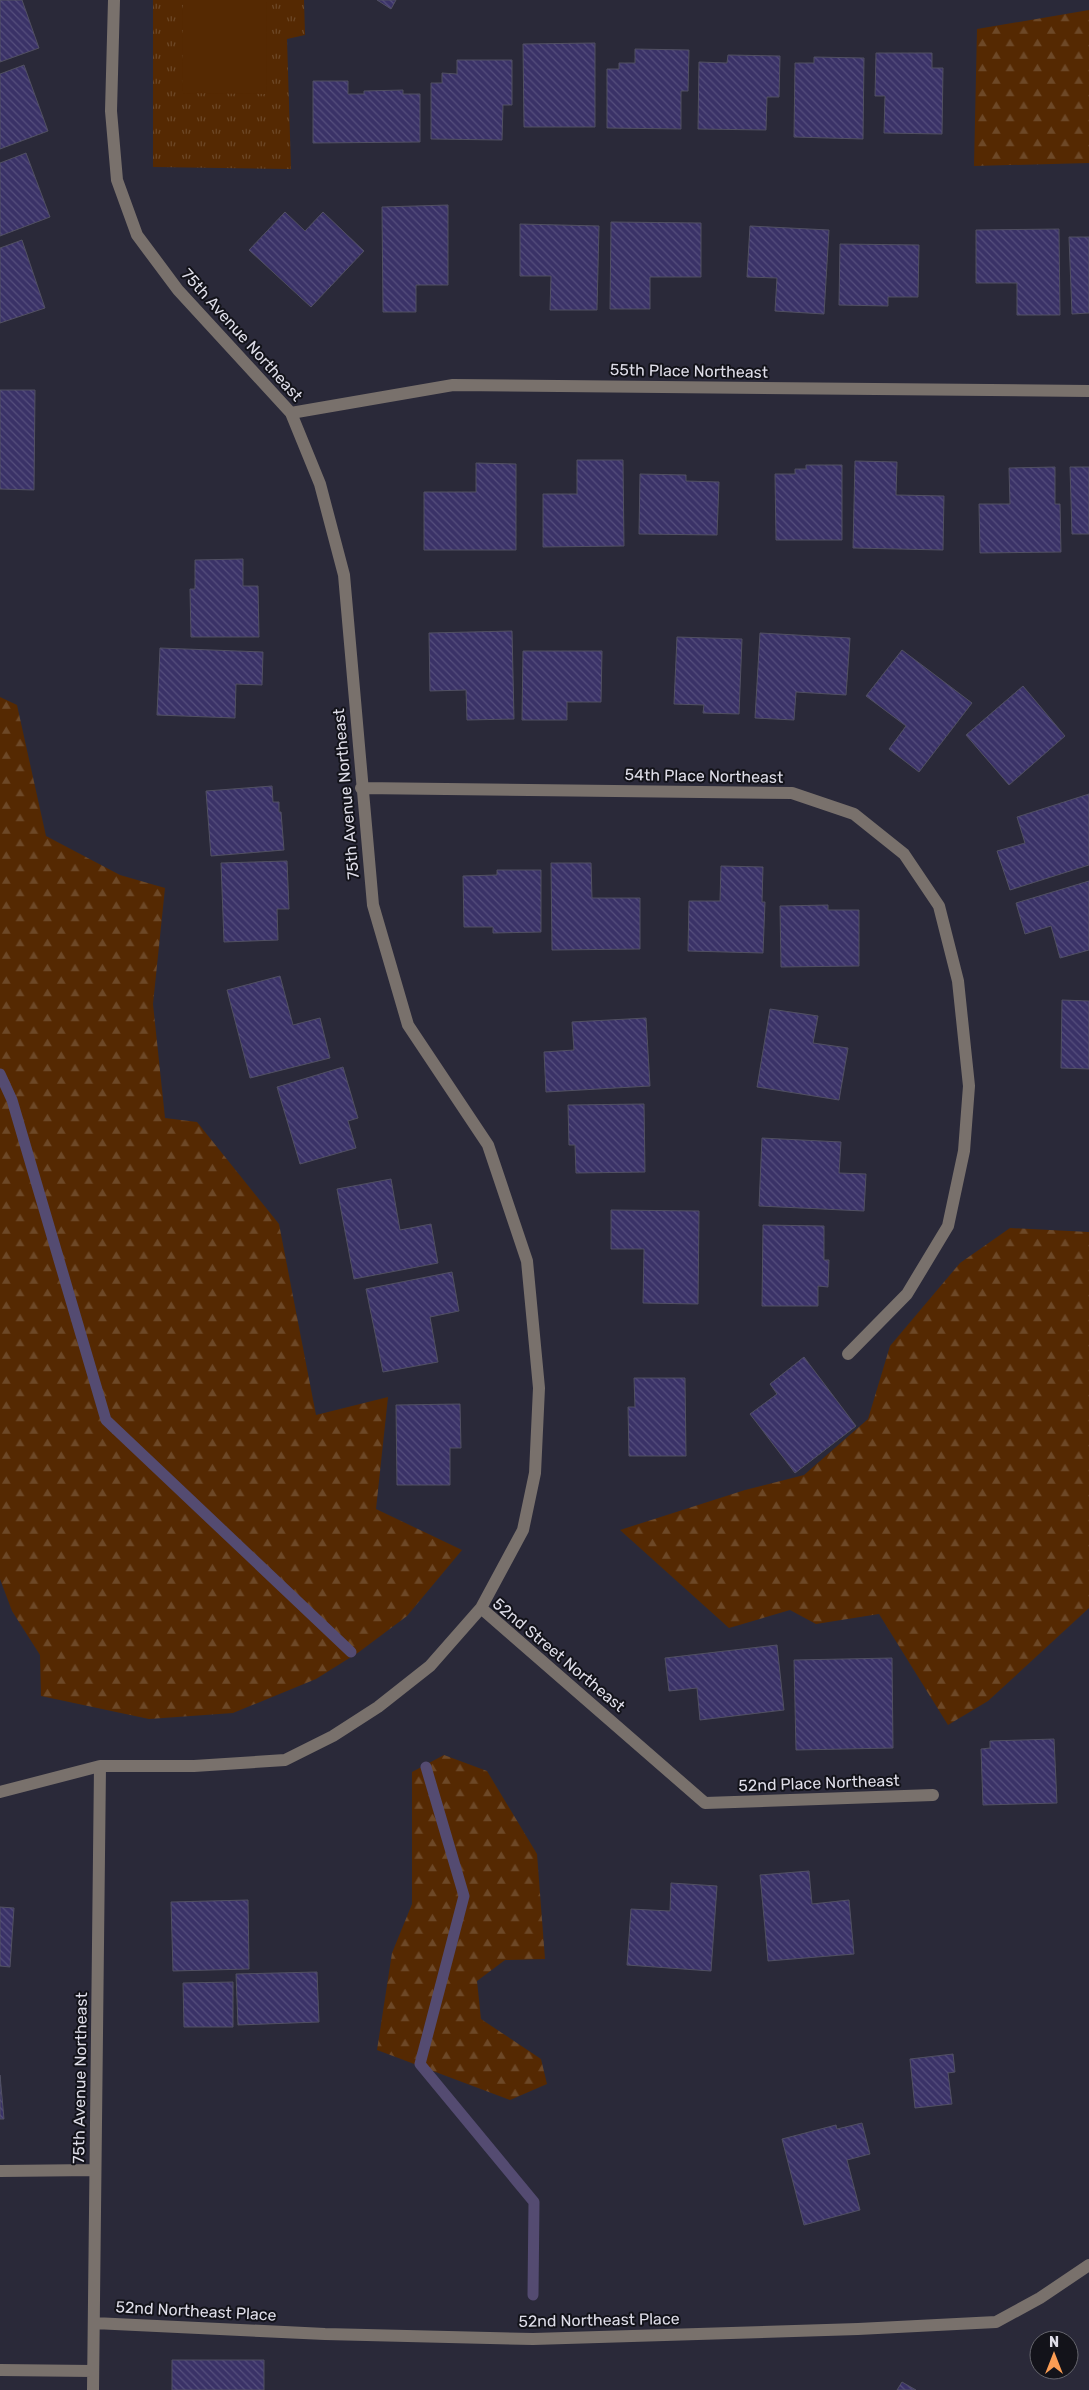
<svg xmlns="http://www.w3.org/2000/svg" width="1089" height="2390" viewBox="0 0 1089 2390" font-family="Rubik,sans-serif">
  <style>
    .forest { fill: url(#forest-firs) }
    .park { fill: url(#park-tufts) }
    .garden { fill: #552902 }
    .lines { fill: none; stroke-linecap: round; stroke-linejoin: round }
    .stream { stroke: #544b71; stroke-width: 11 }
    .building { fill: url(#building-back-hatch); stroke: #515062 }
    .minor { stroke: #79716c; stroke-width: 12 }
    .labels { text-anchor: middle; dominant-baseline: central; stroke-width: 4; stroke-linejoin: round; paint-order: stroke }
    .street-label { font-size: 16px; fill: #dedde8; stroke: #13131a }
  </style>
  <defs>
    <pattern id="forest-firs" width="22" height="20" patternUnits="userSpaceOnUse" patternTransform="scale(1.25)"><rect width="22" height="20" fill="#552902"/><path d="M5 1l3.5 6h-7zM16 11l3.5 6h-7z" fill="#6d4827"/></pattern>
    <pattern id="park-tufts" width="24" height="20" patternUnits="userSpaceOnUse" patternTransform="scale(1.25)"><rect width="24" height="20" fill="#552902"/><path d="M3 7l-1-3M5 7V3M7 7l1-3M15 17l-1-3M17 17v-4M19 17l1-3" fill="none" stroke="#6d4827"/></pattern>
    <pattern id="building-back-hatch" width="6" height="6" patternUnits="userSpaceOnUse" patternTransform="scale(1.25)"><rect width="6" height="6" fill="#3a3267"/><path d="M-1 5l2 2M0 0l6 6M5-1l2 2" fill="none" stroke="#564f7d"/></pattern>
  </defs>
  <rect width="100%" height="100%" fill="#2a2939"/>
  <path class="forest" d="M1089,10V163L974,166L977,29Z
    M0,697L17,705L46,836L120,875L165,888L153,1004L165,1118L197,1122L279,1224L316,1415L388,1397L376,1509L462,1550L407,1616L359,1652L316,1679L233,1713L149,1719L41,1696L40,1655L12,1611L0,1579Z
    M1010,1228L1089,1232V1608L988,1701L948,1725L879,1614L816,1624L790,1610L729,1628L620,1530L745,1490L804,1475L868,1419L890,1346L960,1263Z
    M444,1755L487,1771L537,1854L545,1959L505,1960L477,1981L481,2019L541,2059L547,2084L510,2100L377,2050L392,1953L412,1904V1772Z"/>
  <path class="park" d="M153,0H304L305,35L287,39L291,169L153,167Z"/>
  <path class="garden" d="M183,0H267L266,94L182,93Z"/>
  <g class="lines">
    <path class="stream" d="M0,1074L12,1100L106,1420L351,1652
      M426,1767L464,1896L420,2064L534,2202L533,2295"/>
  </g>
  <path class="building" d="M0,0H22L39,48L0,62Z
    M377,0H396L391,9Z
    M595,43V127H524L523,44Z
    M635,49L689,50L688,91H681V129L607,128V69H619V63H635Z
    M876,53H932V68H943L942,134L884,133L885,96H875Z
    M728,55L780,56L779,97H767L766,130L698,129L699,62L727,63Z
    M814,57L864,58L863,139L794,137L795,63H814Z
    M457,60H512V105H503L502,140L431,139V83H442V73L457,74Z
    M24,65L48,131L0,149V74Z
    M313,81H348V94H364V91L403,90V94H420V142L313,143Z
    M26,153L50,217L0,236V163Z
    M448,205V285H416V312H383L382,207Z
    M285,212L305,231L323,212L364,251L311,307L249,250Z
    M611,222L701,223V277H650V309H610Z
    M520,224L599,226L597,310H550L551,276H520Z
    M750,226L829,230L824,314L775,311L777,278L747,277Z
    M1059,229L1060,315H1017V283H976V230Z
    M1069,237H1089V313L1072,314Z
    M22,240L45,308L0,323V248Z
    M840,244L919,245L918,297H888V306L839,305Z
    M0,390H35L34,490L0,489Z
    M577,460H623L624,546L543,547V494H577Z
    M855,461L897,462L896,495L944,496L943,550L853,548Z
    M476,463L516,464V550H424V492H476Z
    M806,465H842V540H776L775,474H795V469H806Z
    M1055,467V504H1060L1061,552L980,553L979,504H1010L1009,468Z
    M1070,467H1089V534H1072Z
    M640,474L686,475V481L719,482L717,535L639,534Z
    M243,559V586H258L259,637H191L190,589H195V560Z
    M512,631L514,719L467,720L466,690L430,691L429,633Z
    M760,633L850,638L846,695L796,692L794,720L755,718Z
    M677,637L742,639L739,714L703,713L704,705L674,704Z
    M160,648L263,652L262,685L236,684L235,718L157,715Z
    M902,650L972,703L919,772L889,749L906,726L866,696Z
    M523,651H602L601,702H567V720H522Z
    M1023,686L1065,736L1009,785L966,735Z
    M272,786L273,802H279V812H281L284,850L211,856L206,791Z
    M1089,794V865L1010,890L997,851L1025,843L1017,817Z
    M287,861L289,909H277L278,940L224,942L221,863Z
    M551,863H591L592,898H640V949L552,950Z
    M721,866L763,867L762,902H765L763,953L688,951L689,901H720Z
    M497,870H541V932L493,933V927H464L463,876L497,875Z
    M1089,881V950L1060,958L1051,926L1025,934L1016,903Z
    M828,905V910H859V966L781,967L780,906Z
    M280,976L293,1025L320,1018L330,1058L250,1078L227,990Z
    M1062,1000L1089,1001V1069L1061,1068Z
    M770,1009L818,1016L813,1043L848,1048L839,1100L757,1087Z
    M646,1018L650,1086L546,1092L544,1052L574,1050L572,1022Z
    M343,1067L358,1118L348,1121L356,1148L300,1164L277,1087Z
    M644,1104L645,1172L576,1173L575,1145H569L568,1105Z
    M762,1138L841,1142L839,1173L866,1174L864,1211L759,1206Z
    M391,1179L400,1230L431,1224L438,1263L354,1279L337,1189Z
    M611,1210L699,1211L698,1304L643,1303L644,1249H611Z
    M763,1225L824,1226V1260H829L828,1287L818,1286V1306H762Z
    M452,1272L459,1311L430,1317L438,1362L383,1372L366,1289Z
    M804,1357L856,1426L795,1473L750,1414L777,1394L770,1384Z
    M634,1378H685L686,1456H629L628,1407H635Z
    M460,1404L461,1448H450V1485H397L396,1405Z
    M777,1645L784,1710L700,1720L697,1688L669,1691L665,1658Z
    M892,1658L893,1748L796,1750L794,1660Z
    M1054,1739L1057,1803L983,1805L981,1749L990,1748V1741Z
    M809,1871L812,1904L849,1900L854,1954L768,1961L760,1875Z
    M671,1883L717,1886L711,1971L627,1965L631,1909L670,1911Z
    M248,1900L249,1969L173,1971L171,1902Z
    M0,1907L14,1908L10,1967L0,1966Z
    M317,1972L319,2022L238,2025L236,1974Z
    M233,1982V2027H184L183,1983Z
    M953,2054L955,2072L948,2073L952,2104L915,2108L910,2059Z
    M0,2075L4,2119H0Z
    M862,2123L870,2154L847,2160L860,2210L804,2225L782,2139L836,2125L837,2129Z
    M172,2360H264V2390H172Z
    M902,2382L916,2390H897Z"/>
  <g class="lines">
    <path class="minor" d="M114,0L111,111L117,180L137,235L178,290L291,413L320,484L344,575L373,905L408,1025L488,1145L527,1261L539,1388L535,1473L523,1530L481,1608
      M291,413L453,385L1089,391
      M361,788L792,793L854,814L904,854L939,906L958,981L969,1086L964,1151L948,1226L907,1294L848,1354
      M0,1792L100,1766H194L285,1760L333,1736L378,1707L430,1666L481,1608L705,1803L933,1795
      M0,2171L95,2170
      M94,2323L325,2334L533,2339L858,2329L996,2322L1040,2298L1089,2265
      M0,2370L93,2371
      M93,2390L100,1766"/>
  </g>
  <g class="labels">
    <g class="street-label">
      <text transform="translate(242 335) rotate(48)">75th Avenue Northeast</text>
      <text transform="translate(689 371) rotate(1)">55th Place Northeast</text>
      <text transform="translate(704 776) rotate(1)">54th Place Northeast</text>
      <text transform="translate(346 794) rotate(-95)">75th Avenue Northeast</text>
      <text transform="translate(559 1655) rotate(40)">52nd Street Northeast</text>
      <text transform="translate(819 1783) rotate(-2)">52nd Place Northeast</text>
      <text transform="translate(80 2078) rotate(-89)">75th Avenue Northeast</text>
      <text transform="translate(196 2311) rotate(3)">52nd Northeast Place</text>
      <text transform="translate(599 2320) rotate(-1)">52nd Northeast Place</text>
    </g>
  </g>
  <g transform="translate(1054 2355)"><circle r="24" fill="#13131a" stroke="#64646c"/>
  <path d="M0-4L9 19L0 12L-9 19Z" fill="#fc9d54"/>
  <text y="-8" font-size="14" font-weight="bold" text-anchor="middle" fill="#dedde8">N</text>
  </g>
</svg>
